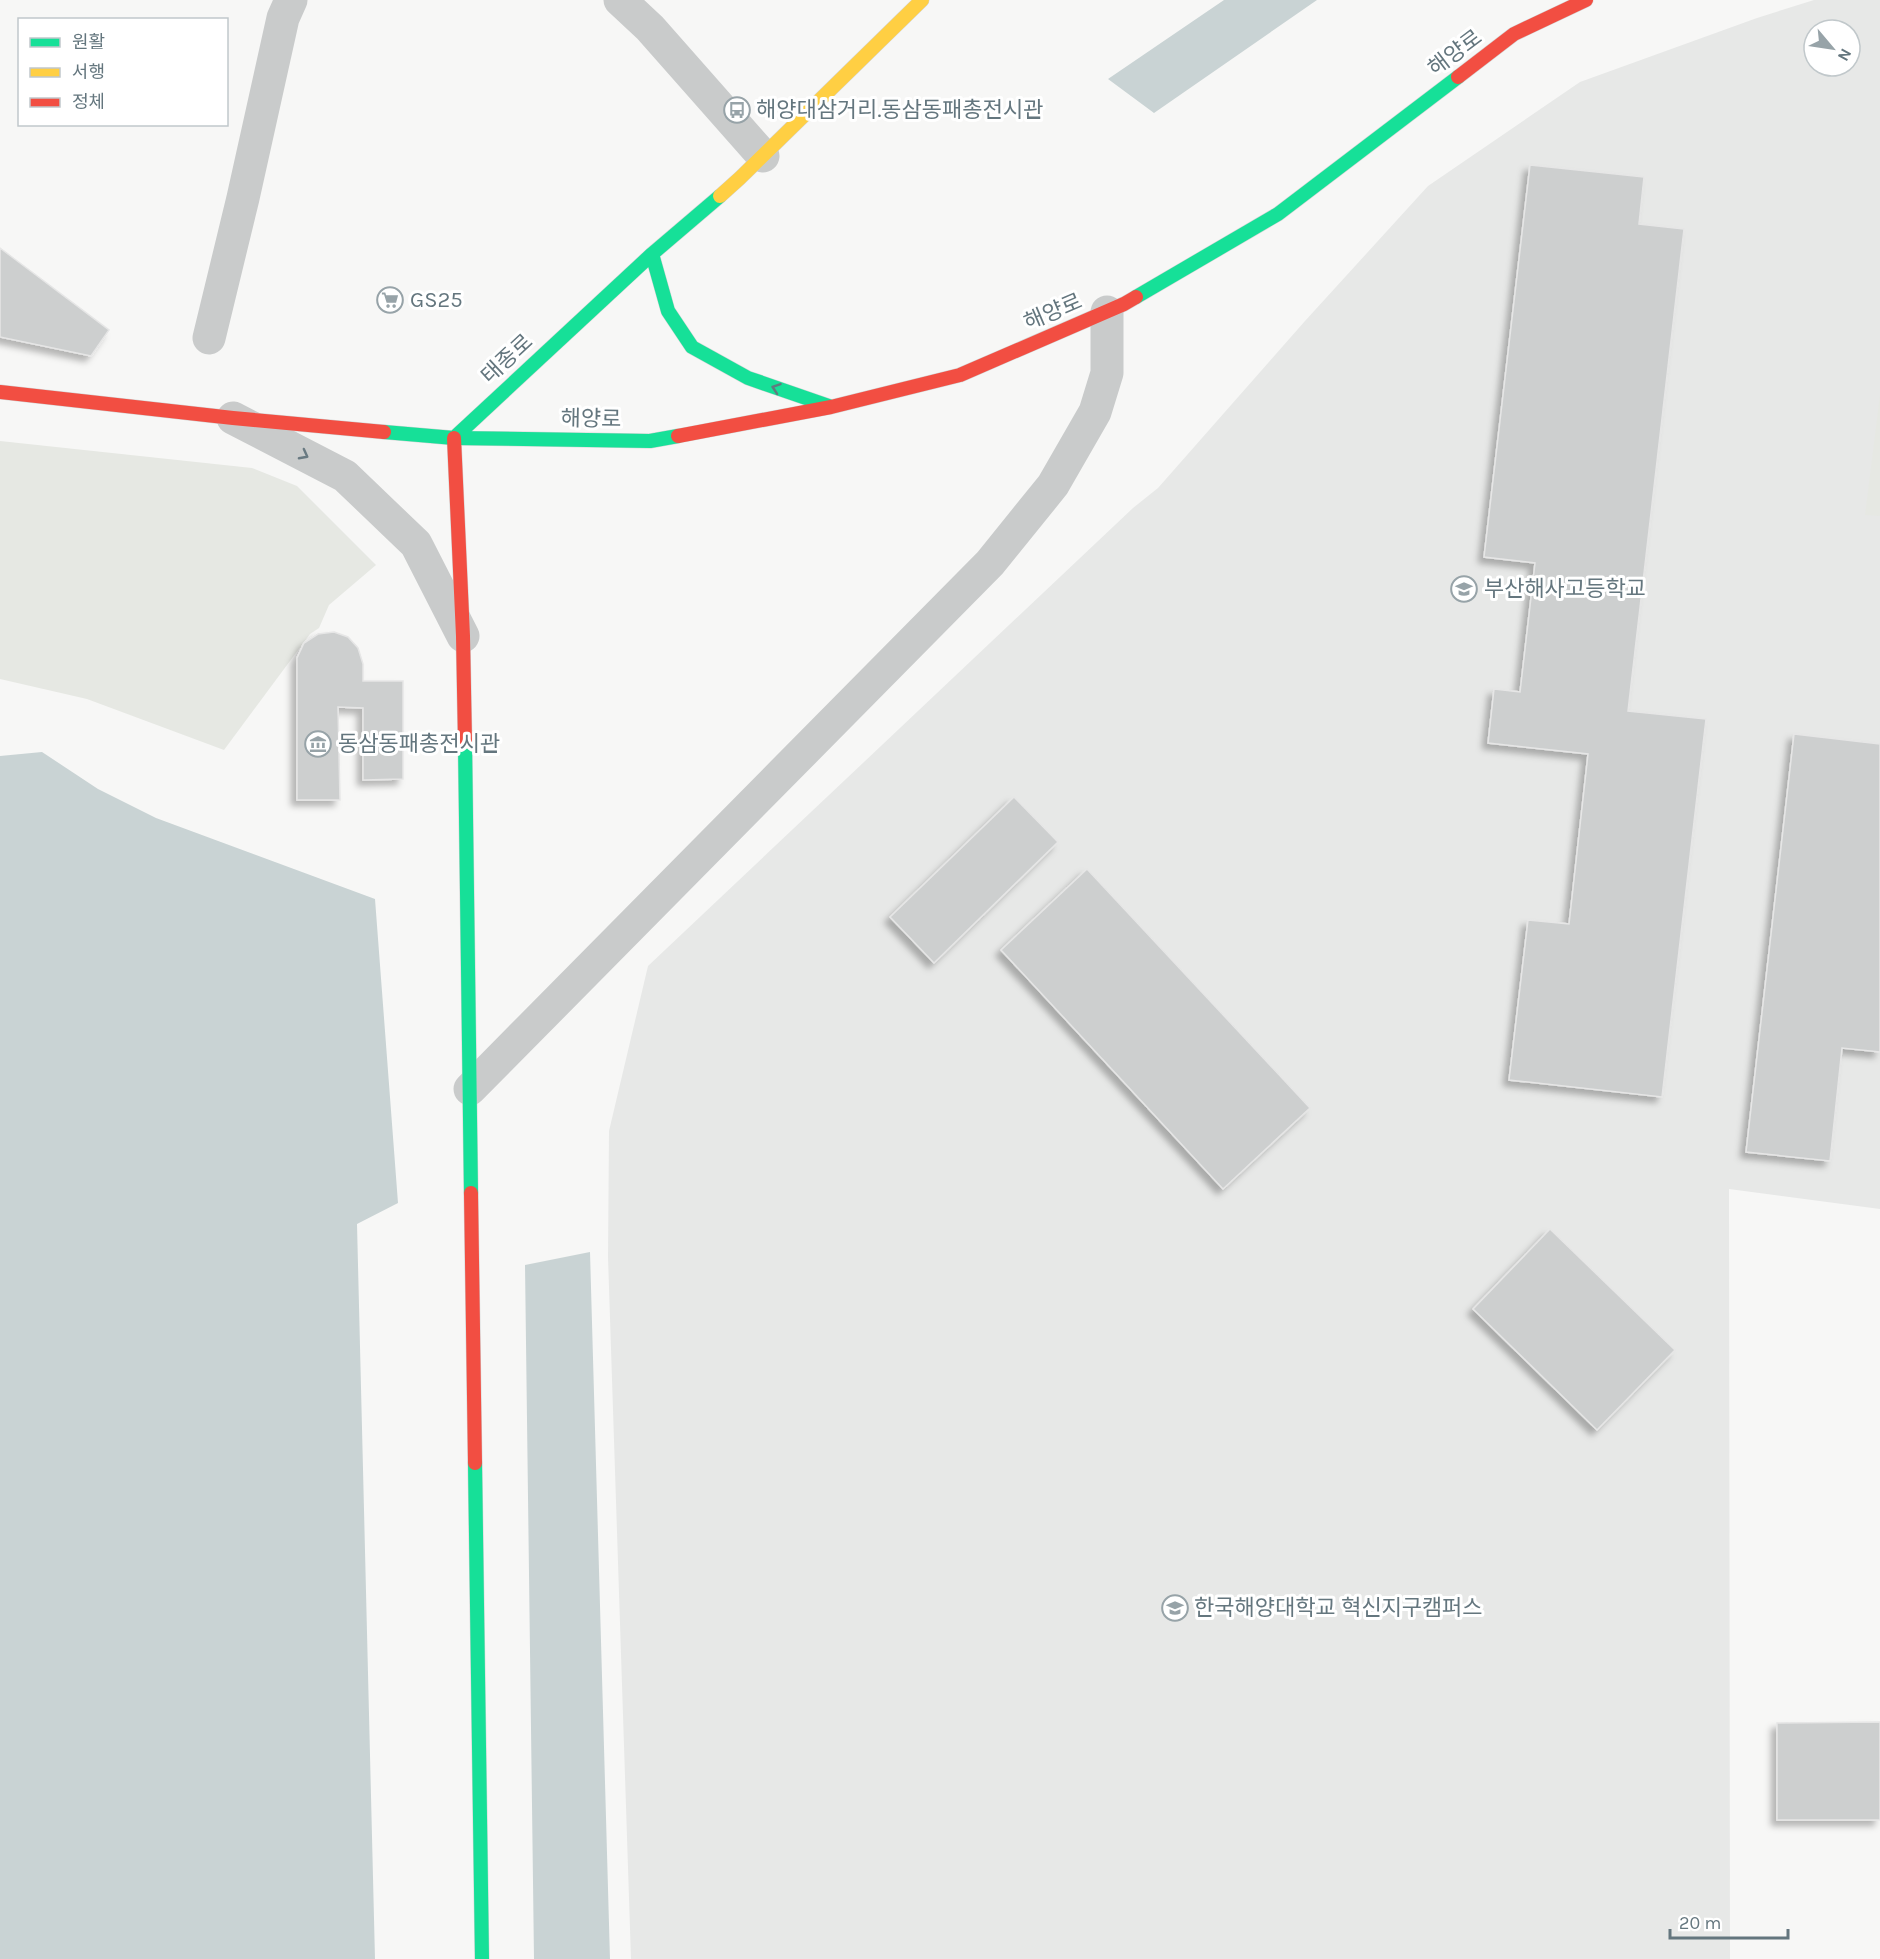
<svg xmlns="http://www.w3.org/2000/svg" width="1880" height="1959" viewBox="0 0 1880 1959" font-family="Karla,'Noto Sans KR',sans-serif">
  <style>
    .built { fill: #e7e8e7; fill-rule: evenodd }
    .green { fill: #e6e8e3 }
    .water { fill: #c9d3d4 }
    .building { fill: #cdcfcf; stroke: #e6e6e6; stroke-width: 1.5; filter: url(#shadow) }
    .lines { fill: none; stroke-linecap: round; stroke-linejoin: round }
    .fast-casing { stroke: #d2d4d4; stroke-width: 15 }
    .slow-casing { stroke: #d2d4d4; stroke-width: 15 }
    .jam-casing { stroke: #d2d4d4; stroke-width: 15 }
    .street { stroke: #c9cbcb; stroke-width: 33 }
    .fast { stroke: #16e098; stroke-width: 14 }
    .slow { stroke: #ffcf43; stroke-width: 14 }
    .jam { stroke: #f24e42; stroke-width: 14 }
    .oneway { stroke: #607b7f }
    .oneway2 { stroke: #697a82 }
    .labels { text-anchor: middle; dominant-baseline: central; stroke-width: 6; stroke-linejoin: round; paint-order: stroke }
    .street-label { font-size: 22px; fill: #64767e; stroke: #fff }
    .poi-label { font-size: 22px; fill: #64767e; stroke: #fff; text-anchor: start }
  </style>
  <defs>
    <filter id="shadow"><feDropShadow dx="-5.5" dy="5.5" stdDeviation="3" flood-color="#0004"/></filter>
  </defs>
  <rect width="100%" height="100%" fill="#f7f7f6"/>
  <path class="built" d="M1814,0H1880V1209L1729,1189L1730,1959H631L608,1257L609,1131L648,966L1133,508L1158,488L1305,321L1428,186L1580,82L1757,18ZM1814,30H1850V66H1814Z"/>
  <path class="green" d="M1880,395V516L1865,515Z
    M0,441L252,468L297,486L376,565L329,605L319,628L310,634L224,750L87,699L0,679Z"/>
  <path class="water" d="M1224,0H1317L1154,113L1108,79Z
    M42,752L98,789L156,818L375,899L398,1203L357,1224L375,1959H0V756Z
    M590,1252L610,1959H534L525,1265Z"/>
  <path class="building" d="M1530,165L1644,177L1639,224L1684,229L1628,711L1706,719L1662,1097L1509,1080L1528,920L1569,924L1588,754L1488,743L1494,689L1520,692L1535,563L1484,557Z
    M0,248L109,330L91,356L0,337Z
    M334,632L348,637L358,648L363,664V681H403V779L363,780V708L338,707L340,800H297V658L304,643L318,634Z
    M1794,734L1880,744V1052L1842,1048L1830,1161L1746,1152Z
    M1014,797L1058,842L934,963L890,917Z
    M1087,869L1310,1108L1223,1189L1001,950Z
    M1550,1229L1675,1350L1597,1430L1473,1309Z
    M1880,1722V1820H1777V1723Z"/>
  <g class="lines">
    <g class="fast-casing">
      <path id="fast" d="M652,254L668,311L692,347L748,378L829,406
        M1136,297L1278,214L1458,77
        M384,432L454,438L650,441L678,436
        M454,438L652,254L720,196
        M465,742L471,1193
        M475,1463L482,1959"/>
    </g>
    <g class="slow-casing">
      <path id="slow" d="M720,196L740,178L922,0"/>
    </g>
    <g class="jam-casing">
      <path id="jam" d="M1458,77L1514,34L1586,0
        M0,392L233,418L384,432
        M678,436L831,407L960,375L1124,304L1136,297
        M454,438L463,636L465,742
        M471,1193L475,1463"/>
    </g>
    <path class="street" d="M620,0L650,28L763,156
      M209,338L243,198L283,18L291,0
      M233,418L345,476L416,544L463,636
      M470,1089L990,563L1053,485L1095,412L1107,373V312"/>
    <use href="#fast" class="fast"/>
    <use href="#slow" class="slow"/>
    <use href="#jam" class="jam"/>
  </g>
  <defs><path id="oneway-chevron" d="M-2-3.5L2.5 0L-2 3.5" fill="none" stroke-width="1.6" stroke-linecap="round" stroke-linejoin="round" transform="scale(1.5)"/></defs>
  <use class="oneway" href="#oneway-chevron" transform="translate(776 388) rotate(-161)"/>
  <use class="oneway2" href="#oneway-chevron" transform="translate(304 455) rotate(28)"/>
  <defs>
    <g id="bus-ring" transform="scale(1.35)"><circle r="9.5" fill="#fff" stroke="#97a3a8" stroke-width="1.5"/><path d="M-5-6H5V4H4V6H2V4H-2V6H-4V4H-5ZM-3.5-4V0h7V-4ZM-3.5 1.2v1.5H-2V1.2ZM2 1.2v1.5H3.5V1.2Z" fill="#97a3a8"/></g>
    <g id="supermarket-ring" transform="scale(1.35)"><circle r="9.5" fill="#fff" stroke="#97a3a8" stroke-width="1.5"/><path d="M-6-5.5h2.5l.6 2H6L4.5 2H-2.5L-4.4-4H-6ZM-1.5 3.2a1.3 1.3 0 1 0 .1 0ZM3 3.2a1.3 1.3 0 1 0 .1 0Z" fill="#97a3a8"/></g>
    <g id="school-ring" transform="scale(1.35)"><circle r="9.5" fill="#fff" stroke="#97a3a8" stroke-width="1.5"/><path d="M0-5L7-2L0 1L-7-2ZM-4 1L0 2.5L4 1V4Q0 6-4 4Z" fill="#97a3a8"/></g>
    <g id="museum-ring" transform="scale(1.35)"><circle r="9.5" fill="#fff" stroke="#97a3a8" stroke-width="1.5"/><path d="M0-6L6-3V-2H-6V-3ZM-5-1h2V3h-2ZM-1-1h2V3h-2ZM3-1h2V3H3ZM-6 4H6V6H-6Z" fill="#97a3a8"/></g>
    <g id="university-ring" transform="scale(1.35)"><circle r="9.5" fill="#fff" stroke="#97a3a8" stroke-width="1.5"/><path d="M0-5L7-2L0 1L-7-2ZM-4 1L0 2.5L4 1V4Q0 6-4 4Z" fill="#97a3a8"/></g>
  </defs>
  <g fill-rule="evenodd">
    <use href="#bus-ring" x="737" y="110"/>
    <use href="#supermarket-ring" x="390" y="300"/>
    <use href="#school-ring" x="1464" y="589"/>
    <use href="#museum-ring" x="318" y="744"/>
    <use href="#university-ring" x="1175" y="1608"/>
  </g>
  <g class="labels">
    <g class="street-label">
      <text transform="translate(1455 53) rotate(-37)">해양로</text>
      <text transform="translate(1053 312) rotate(-23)">해양로</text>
      <text transform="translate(507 359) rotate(-43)">태종로</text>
      <text transform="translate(591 419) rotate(1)">해양로</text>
    </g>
    <g class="poi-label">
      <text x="756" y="110">해양대삼거리.동삼동패총전시관</text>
      <text x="410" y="300">GS25</text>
      <text x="1484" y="589">부산해사고등학교</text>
      <text x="338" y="744">동삼동패총전시관</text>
      <text x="1194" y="1608">한국해양대학교 혁신지구캠퍼스</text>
    </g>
  </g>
  <rect x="18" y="18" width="210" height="108" fill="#ffffff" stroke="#c1c8cb" stroke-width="1.5"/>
  <rect x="30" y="38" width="30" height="9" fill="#16e098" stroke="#c1c8cb" stroke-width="1.5"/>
  <text x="72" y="48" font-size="18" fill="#64767e">원활</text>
  <rect x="30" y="68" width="30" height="9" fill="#ffcf43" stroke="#c1c8cb" stroke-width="1.5"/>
  <text x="72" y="78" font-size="18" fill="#64767e">서행</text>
  <rect x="30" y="98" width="30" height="9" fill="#f24e42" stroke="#c1c8cb" stroke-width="1.5"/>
  <text x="72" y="108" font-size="18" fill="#64767e">정체</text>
  <g transform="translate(1832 48) rotate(119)"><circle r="28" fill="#ffffff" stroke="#c1c8cb" stroke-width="1.5"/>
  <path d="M0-4.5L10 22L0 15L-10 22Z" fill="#97a3a8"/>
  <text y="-9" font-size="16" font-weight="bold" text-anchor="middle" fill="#64767e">N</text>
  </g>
  <path d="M1670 1929v9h118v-9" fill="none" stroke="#64767e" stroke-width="3"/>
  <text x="1679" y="1929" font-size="18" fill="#64767e" stroke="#ffffff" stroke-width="4.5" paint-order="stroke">20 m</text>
</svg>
